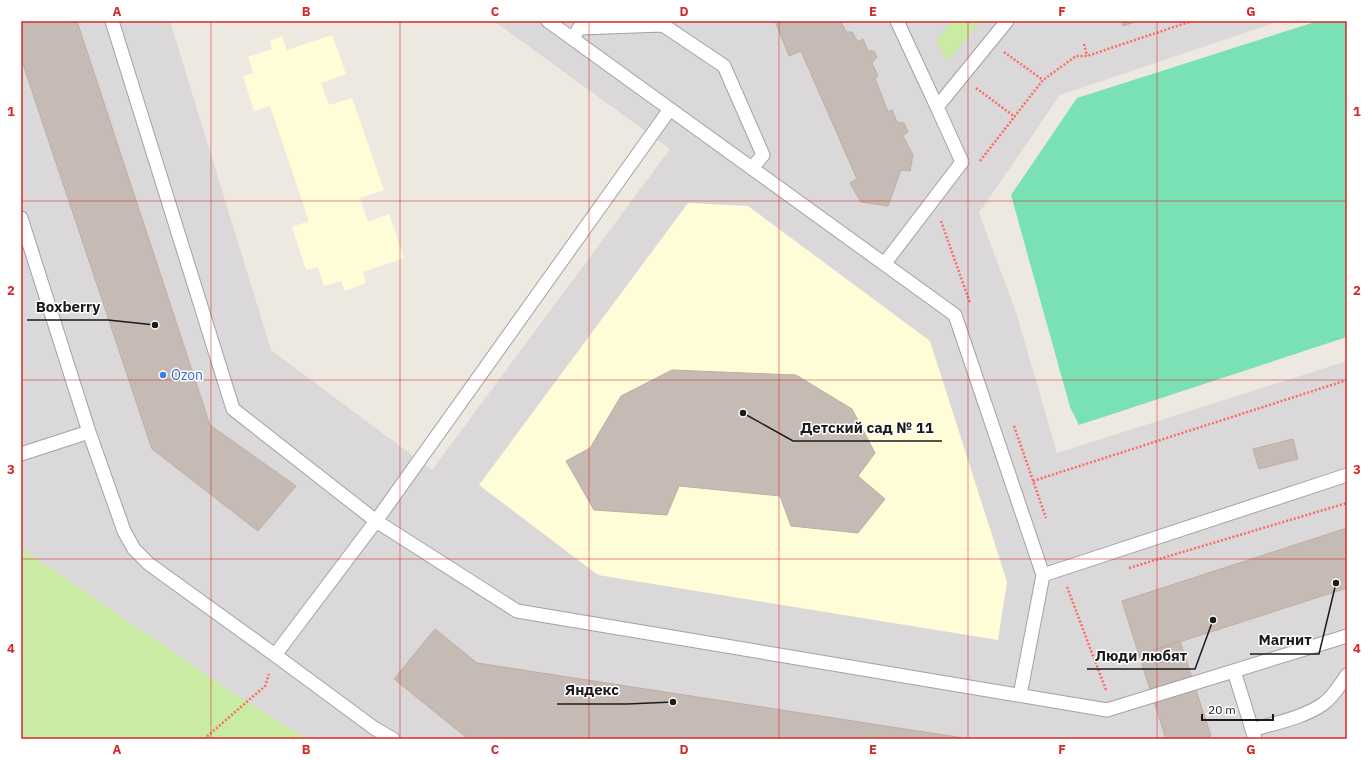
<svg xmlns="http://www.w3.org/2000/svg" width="1368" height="760" viewBox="0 0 1368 760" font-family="'IBM Plex Sans',sans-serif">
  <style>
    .residential { fill: #dad8d8 }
    .education { fill: #fffdd8 }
    .grass { fill: #c9eba3 }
    .pitch { fill: #7ae1b5 }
    .building { fill: #c5bab4; stroke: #c0aea2 }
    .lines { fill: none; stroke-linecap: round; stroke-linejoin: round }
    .service-casing { stroke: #a2a2a2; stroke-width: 15 }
    .path { stroke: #ff6a60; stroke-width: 2.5; stroke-dasharray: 2 2; stroke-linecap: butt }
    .service { stroke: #fff; stroke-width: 13 }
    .grid { fill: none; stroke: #d62828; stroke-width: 1; stroke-opacity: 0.55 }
    .shop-dot { fill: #3f7fe0; stroke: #fff; stroke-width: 1.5 }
    .labels { text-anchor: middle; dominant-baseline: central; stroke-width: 3; stroke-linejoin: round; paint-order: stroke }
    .shop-label { font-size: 14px; fill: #366cbe; stroke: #fff; text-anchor: start }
    .leader { fill: none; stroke: #1b1b1b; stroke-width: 1.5 }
    .callout-dot { fill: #1b1b1b; stroke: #fff; stroke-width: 1.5 }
    .callout-label { font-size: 15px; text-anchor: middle; font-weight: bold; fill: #1b1b1b; stroke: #fff; stroke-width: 3; stroke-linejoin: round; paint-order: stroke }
    .neatline { fill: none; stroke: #d62828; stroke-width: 1.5 }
    .grid-label { font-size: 13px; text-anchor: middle; font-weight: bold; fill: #d62828 }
  </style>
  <rect width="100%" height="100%" fill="#eee9e0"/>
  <path class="residential" d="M21,21H170L271,350L432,470L670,149L494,21H1280L1060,95L979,213L1016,312L1057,453L1347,361V739H307L230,691L21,548Z"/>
  <path class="education" d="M332,35L346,74L321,83L329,105L352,98L384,190L360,198L368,222L389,214L404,258L363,272L366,283L345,291L341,281L324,286L318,267L306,270L292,227L309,221L270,106L254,111L243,76L253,73L248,57L272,49L270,41L282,36L287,50Z
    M688,203L748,206L930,341L1007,582L998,640L598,575L479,485Z"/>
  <path class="grass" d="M952,21H981L948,61L936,41Z
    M21,548L230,691L307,739H21Z"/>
  <path class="pitch" d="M1318,21H1347V337L1079,425L1070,407L1011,195L1077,98Z"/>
  <path class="building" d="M21,21H77L210,425L296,486L258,531L152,449L21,58Z
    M775,21H841L846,32H852L858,42L863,39L868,51H874L877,57L872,63L878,76L875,78L888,112L892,110L897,122L904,123L908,132L903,136L913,155L910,171L901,170L888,206L861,202L850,183L857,179L801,51L789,56Z
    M1121,21H1138L1123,26Z
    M672,370L796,375L852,409L875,453L858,476L885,499L858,533L791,526L780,496L679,486L667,515L594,510L566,461L590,448L621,396Z
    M1293,439L1298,459L1259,469L1253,449Z
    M1347,528V588L1139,655L1122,601Z
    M435,629L477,663L970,739H481L466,737L394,679Z
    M1180,641L1211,736L1202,739H1166L1139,655Z"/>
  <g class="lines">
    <g class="service-casing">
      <path id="service" d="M112,21L233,409L376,521L670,109
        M548,21L955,315L1043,575
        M897,21L937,107
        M573,39L579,28L663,25L724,66L763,155L752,168
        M21,218L89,432
        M885,263L962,162L937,107L1007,21
        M21,454L89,432L124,531L134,549L149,564L275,655
        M1234,671L1255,739
        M1020,695L1043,575L1347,475
        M1252,730C1275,723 1303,718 1323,704C1333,697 1340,685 1347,675
        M393,739L374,728L275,655L376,521L517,611L1107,710L1347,636"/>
    </g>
    <path class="path" d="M1084,44L1087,56
      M1004,52L1043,80
      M976,88L1015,117
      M980,161L1043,80L1076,56H1087L1192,21
      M941,221L970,303
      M1014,426L1046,518
      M1033,481L1347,380
      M1129,568L1347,503
      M1067,587L1106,690
      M204,739L265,686L269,674"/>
    <use href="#service" class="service"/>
  </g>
  <path class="grid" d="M211,21V739M400,21V739M589,21V739M779,21V739M968,21V739M1157,21V739M21,201H1347M21,380H1347M21,559H1347"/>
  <circle class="shop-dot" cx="163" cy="375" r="4"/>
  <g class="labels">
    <g class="shop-label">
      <text x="171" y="375">Ozon</text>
    </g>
  </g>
  <path class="leader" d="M155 325L108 320H27M743 413L793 441H942M1336 583L1319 654H1250M1213 620L1195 669H1087M673 702L627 704H557"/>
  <g class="callout-dot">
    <circle cx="155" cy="325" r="4"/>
    <circle cx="743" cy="413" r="4"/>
    <circle cx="1336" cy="583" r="4"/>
    <circle cx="1213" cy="620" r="4"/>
    <circle cx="673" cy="702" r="4"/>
  </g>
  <g class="callout-label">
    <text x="68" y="312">Boxberry</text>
    <text x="867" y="433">Детский сад № 11</text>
    <text x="1285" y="645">Магнит</text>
    <text x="1141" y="661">Люди любят</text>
    <text x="592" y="695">Яндекс</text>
  </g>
  <rect width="1368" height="760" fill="none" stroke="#ffffff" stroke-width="44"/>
  <path d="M1202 714v6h71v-6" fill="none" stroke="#1b1b1b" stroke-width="2"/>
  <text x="1208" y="714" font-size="12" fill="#1b1b1b" stroke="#ffffff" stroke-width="3" paint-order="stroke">20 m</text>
  <rect x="22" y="22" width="1324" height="716" class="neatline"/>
  <g class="grid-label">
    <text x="117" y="16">A</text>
    <text x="306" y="16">B</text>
    <text x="495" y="16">C</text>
    <text x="684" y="16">D</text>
    <text x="873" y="16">E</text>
    <text x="1062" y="16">F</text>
    <text x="1251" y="16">G</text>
    <text x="11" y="116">1</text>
    <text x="1357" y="116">1</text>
    <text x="11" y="295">2</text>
    <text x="1357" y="295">2</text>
    <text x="11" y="474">3</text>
    <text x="1357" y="474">3</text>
    <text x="11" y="653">4</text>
    <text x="1357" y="653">4</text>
    <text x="117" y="754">A</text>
    <text x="306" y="754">B</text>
    <text x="495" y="754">C</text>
    <text x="684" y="754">D</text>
    <text x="873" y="754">E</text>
    <text x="1062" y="754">F</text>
    <text x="1251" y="754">G</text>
  </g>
</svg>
